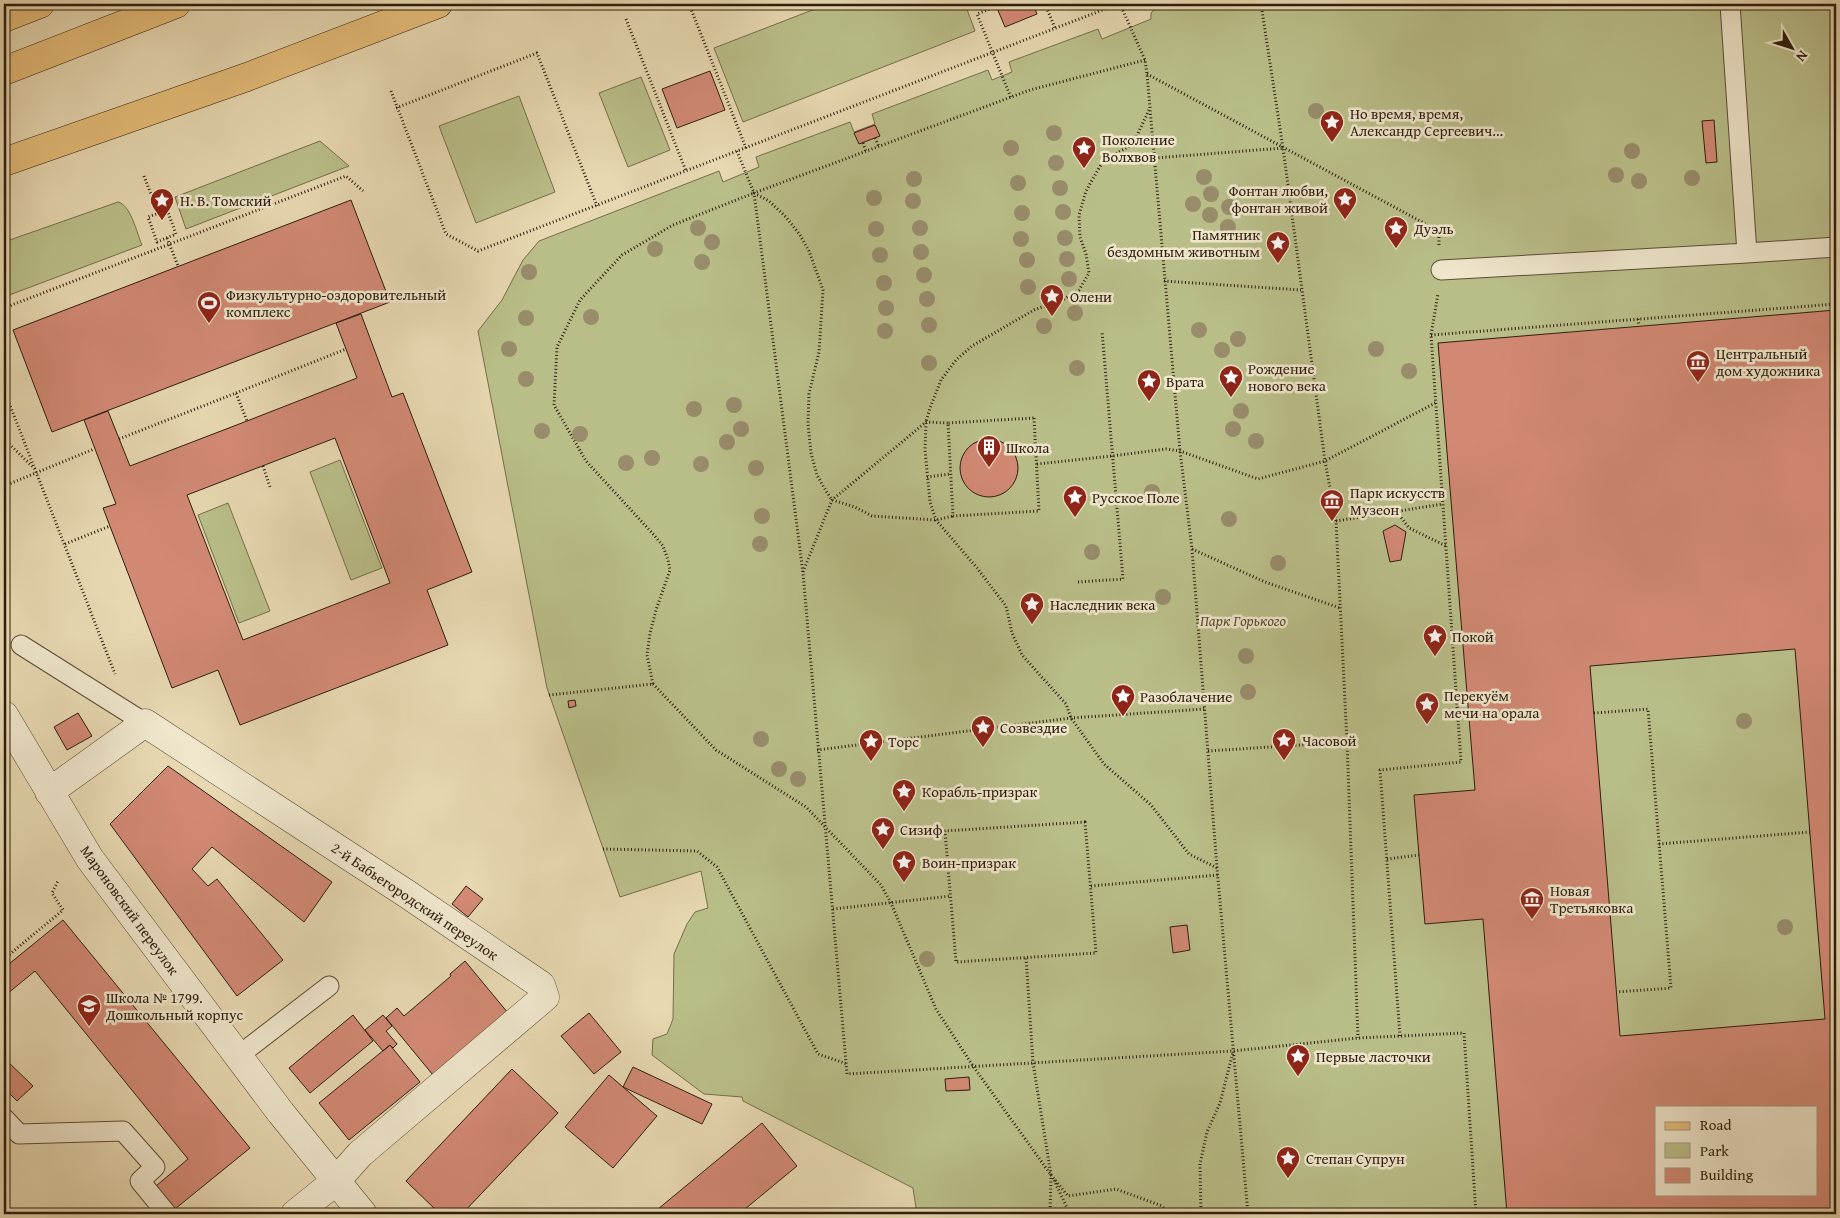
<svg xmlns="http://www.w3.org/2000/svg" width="1840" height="1218" viewBox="0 0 1840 1218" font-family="'Gentium Book Plus',serif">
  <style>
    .green { fill: #b9be89; stroke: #746e4b; fill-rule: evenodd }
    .building { fill: #d28974; stroke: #2e1d0d; fill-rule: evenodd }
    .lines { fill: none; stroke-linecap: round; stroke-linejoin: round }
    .lane-casing { stroke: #5c4c36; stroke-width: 21 }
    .street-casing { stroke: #5c4c36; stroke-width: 29 }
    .primary-casing { stroke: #2e1d0d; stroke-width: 29 }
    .path { stroke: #2e1d0d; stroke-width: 3; stroke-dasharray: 1 2.5; stroke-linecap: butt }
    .lane { stroke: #efe6cc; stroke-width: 19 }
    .street { stroke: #efe6cc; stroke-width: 28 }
    .primary { stroke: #e4bc78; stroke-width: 28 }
    .tree { fill: #988c6b }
    .labels { text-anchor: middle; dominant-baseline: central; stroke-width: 5; stroke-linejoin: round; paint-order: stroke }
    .poi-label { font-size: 15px; fill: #2e1d0d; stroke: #efe6cc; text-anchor: start }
    .park-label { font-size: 15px; font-style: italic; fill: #584d32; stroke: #efe6cc }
    .street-label { font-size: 15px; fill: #2e1d0d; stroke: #efe6cc }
  </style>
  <rect width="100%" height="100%" fill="#e7d8b1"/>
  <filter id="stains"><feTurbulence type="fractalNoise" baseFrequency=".004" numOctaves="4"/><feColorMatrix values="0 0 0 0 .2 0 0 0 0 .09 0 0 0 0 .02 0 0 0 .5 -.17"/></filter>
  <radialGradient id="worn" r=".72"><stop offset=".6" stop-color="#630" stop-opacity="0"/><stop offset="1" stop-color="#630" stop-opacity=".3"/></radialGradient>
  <path class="green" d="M828,4H965L975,31L743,122L714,48Z
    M1159,4H1836V1214H917L913,1188L743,1101L742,1097L704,1094L652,1055L653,1039L667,1034L673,1019L674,954L687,924L695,912L708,908L701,871L620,897L547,688L478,331L502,300L523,260L539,241L719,171L723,182L759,167L756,157L850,122L854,132L875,124L872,114L988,70L992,80L1012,72L1009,62L1098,29L1102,39L1151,19V13ZM1656,1107H1816V1194H1656Z
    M641,77L670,150L628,167L599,93Z
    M519,96L555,192L476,223L439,126Z
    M320,141L349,166L186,229L175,197Z
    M118,202C131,205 137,234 142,245L4,297V242Z
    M340,460L382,568L351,580L310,472Z
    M228,503L270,611L239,623L198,515Z"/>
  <path class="building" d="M1009,4H1033L1037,14L1005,27L997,8Z
    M710,71L725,110L677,128L662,89Z
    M1714,120L1717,162L1706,163L1702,121Z
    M875,125L880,136L859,144L854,133Z
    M351,200L390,302L52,432L13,330Z
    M1836,310V1214H1507L1483,919L1425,924L1419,855L1414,795L1475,790L1438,343ZM1795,649L1825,1019L1620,1036L1590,666ZM1656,1107H1816V1194H1656Z
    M361,314L392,397L403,393L472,572L427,590L448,645L240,725L218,670L172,688L103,508L116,504L84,420L108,411L130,466L247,421L357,378L336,323ZM335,438L390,583L243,640L187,495Z
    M960 468a29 29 0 1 1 58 0a29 29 0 1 1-58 0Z
    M1395,525L1406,532L1401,560L1390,562L1383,531Z
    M575,700L576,706L569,708L568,701Z
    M78,713L92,736L67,750L54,727Z
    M168,766L332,882L304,922L212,847L192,869L208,886L217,879L283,960L237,996L110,824Z
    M466,886L483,899L468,917L452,904Z
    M63,920L250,1148L175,1209L156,1186L188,1159L35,971L7,994L4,990V968Z
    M1187,925L1190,950L1173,953L1170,927Z
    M465,961L508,1013L433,1075L386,1018L397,1008L404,1016L451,976L450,974Z
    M589,1013L621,1052L594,1074L561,1036Z
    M353,1015L373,1041L310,1093L289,1068Z
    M383,1015L392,1026L386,1031L397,1044L393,1048L390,1045L383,1051L365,1030Z
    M390,1045L420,1082L349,1140L319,1103Z
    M4,1058L33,1086L17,1101L4,1088Z
    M633,1067L712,1104L702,1124L623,1087Z
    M512,1069L558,1113L462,1214H440L406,1181Z
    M609,1075L657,1116L613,1168L565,1127Z
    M969,1077L970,1090L946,1091L945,1079Z
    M762,1123L797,1166L739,1214H652Z"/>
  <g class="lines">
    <g class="lane-casing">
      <path id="lane" d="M1747,253L1836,247
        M1441,270L1747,253L1730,4
        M21,645L145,723
        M238,1056L329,986
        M4,1118L19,1134L123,1131L155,1167L140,1181L167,1214"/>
    </g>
    <g class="street-casing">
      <path id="street" d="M4,715L90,859L281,1113L363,1214
        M49,792L145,723L407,894L541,985L545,997L360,1154L336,1181L295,1214"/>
    </g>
    <g class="primary-casing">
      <path id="primary" d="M4,18L40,4
        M4,71L176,4
        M4,162L247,77L438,4"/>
    </g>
    <path class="path" d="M689,4L746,148
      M1002,4L977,14L1011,98
      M1045,4L1055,28
      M1120,4L1145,60L1147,74L1180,451L1192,549L1217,868L1248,1214
      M1261,4L1283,148L1325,461L1336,521L1347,742L1358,1038
      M626,19L686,171
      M1145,60L1030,90L754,193L803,573L847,1074L1233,1051L1358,1038L1464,1033L1476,1214
      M1147,74L1422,222L1439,234V245
      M391,91L446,234L478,251L1118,4
      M396,108L537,53L597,206
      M1149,110L1133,144L1103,161L1086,191L1079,215L1080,237L1086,254L1089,273L1079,290L1064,299L1034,310L972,346L956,360L941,380L930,408L926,422L925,450L930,502L936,520L977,568L1006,606L1012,633L1022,655L1066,704L1071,718L1104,764L1151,805L1189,854L1217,868
      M875,138L879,147
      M863,143L866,152
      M737,151L754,193L769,201L786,217L800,235L809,251L823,290L819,352L809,394L808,424L811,453L817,475L826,491L832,500L855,507L872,516L936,520L953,516
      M1155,158L1283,148
      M144,176L158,213
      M167,210L176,234L157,242L148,217Z
      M167,238L178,266
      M1164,281L1301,290
      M4,308L346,176L363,191
      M1638,319L1639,326
      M1431,335L1836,304
      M4,390L115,674
      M236,393L346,349
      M1034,418L1039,511L953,516L948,423Z
      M4,439L36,470
      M119,439L236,393L247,421
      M1037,464L1112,456L1166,449L1180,451L1258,479L1325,461L1437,402
      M263,466L270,487
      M927,477L950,474
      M4,486L94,449
      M1397,512L1409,528L1446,546
      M1336,521L1443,504
      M65,544L110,526
      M1192,549L1265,582L1340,608
      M803,572L832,500L926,422L948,423
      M1078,582L1123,579L1102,331
      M653,684L716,750L806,807L881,885L891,903L936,1009L973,1066L1051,1175L1033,1063L1026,957
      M549,695L653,684L647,655L650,633L656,610L670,570L668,560L663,546L654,535L586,461L554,405L557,347L580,300L622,255L673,225L754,193
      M1594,713L1648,709L1671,988L1617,992
      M817,750L1071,718L1205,709
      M1208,751L1347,742
      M1085,822L1096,953L956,962L945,831Z
      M1659,844L1810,832
      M603,849L697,851L717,867L818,1054L847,1064
      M1387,859L1419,855
      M1091,886L1218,875
      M833,909L951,896
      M4,959L63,910L52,893L58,881
      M1400,1036L1380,770L1461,762L1431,335L1438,294
      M1051,1175L1068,1196L1116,1189L1162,1206L1168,1214
      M1054,1180L1070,1214
      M1050,1214L1051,1175
      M1201,1214L1200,1164L1207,1132L1220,1103L1233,1052"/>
    <use href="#lane" class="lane"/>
    <use href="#street" class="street"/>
    <use href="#primary" class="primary"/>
  </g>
  <g class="tree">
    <circle cx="1316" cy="111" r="8"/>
    <circle cx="1332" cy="121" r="8"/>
    <circle cx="1054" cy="133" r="8"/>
    <circle cx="1011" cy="148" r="8"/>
    <circle cx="1632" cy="151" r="8"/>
    <circle cx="1056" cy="163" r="8"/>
    <circle cx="1616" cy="175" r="8"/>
    <circle cx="1204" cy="177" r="8"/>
    <circle cx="1692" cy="178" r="8"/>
    <circle cx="914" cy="179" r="8"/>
    <circle cx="1639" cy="181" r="8"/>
    <circle cx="1018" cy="183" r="8"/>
    <circle cx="1060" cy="188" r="8"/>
    <circle cx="1211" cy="194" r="8"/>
    <circle cx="874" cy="198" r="8"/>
    <circle cx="913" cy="201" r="8"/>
    <circle cx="1193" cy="204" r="8"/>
    <circle cx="1229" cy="207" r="8"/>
    <circle cx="1063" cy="212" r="8"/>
    <circle cx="1022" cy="213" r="8"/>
    <circle cx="1210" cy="215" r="8"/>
    <circle cx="1228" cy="227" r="8"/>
    <circle cx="698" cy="228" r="8"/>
    <circle cx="920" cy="228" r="8"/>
    <circle cx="876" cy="229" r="8"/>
    <circle cx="1065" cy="238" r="8"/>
    <circle cx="1021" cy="239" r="8"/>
    <circle cx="712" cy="242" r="8"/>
    <circle cx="655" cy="249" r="8"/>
    <circle cx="921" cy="252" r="8"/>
    <circle cx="880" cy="255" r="8"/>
    <circle cx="1067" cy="259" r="8"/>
    <circle cx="1027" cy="260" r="8"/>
    <circle cx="702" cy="262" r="8"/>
    <circle cx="529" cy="272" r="8"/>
    <circle cx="924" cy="275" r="8"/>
    <circle cx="1069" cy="279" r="8"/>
    <circle cx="884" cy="283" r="8"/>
    <circle cx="1028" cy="287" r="8"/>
    <circle cx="927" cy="299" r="8"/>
    <circle cx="886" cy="308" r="8"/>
    <circle cx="1075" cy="313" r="8"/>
    <circle cx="591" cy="317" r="8"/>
    <circle cx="526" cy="318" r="8"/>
    <circle cx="929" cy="325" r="8"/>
    <circle cx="1044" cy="326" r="8"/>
    <circle cx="1199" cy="330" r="8"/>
    <circle cx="885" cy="331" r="8"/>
    <circle cx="1238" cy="339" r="8"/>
    <circle cx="509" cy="349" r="8"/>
    <circle cx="1376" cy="349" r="8"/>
    <circle cx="1222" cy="350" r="8"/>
    <circle cx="929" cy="363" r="8"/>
    <circle cx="1077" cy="368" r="8"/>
    <circle cx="1409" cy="371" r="8"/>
    <circle cx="526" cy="379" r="8"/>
    <circle cx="734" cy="405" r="8"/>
    <circle cx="694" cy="409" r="8"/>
    <circle cx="1241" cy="411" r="8"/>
    <circle cx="741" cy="429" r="8"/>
    <circle cx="1233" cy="429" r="8"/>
    <circle cx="542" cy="431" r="8"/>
    <circle cx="580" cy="434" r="8"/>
    <circle cx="1256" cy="441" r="8"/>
    <circle cx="727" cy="442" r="8"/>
    <circle cx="652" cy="458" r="8"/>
    <circle cx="626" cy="463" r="8"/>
    <circle cx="701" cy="464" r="8"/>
    <circle cx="756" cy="468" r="8"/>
    <circle cx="1152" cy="492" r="8"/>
    <circle cx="762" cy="516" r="8"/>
    <circle cx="1229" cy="519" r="8"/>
    <circle cx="760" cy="544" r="8"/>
    <circle cx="1092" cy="552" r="8"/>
    <circle cx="1278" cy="563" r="8"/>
    <circle cx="1163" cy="597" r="8"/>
    <circle cx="1246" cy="656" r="8"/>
    <circle cx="1248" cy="692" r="8"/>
    <circle cx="1744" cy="721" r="8"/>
    <circle cx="761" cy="739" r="8"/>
    <circle cx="779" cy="769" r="8"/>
    <circle cx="798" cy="779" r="8"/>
    <circle cx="1785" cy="927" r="8"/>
    <circle cx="927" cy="959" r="8"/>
  </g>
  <defs>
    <g id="sight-pin" transform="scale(1.25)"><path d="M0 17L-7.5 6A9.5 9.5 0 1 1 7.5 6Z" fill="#8f2418" stroke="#efe6cc"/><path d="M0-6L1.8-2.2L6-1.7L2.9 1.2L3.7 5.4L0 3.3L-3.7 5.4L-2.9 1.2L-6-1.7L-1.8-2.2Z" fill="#fff"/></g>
    <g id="stadium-pin" transform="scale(1.25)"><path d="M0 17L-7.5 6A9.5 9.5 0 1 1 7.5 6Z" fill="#8f2418" stroke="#efe6cc"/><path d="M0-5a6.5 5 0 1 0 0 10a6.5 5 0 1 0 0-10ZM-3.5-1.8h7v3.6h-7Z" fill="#fff"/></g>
    <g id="museum-pin" transform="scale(1.25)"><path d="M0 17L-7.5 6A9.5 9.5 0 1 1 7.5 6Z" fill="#8f2418" stroke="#efe6cc"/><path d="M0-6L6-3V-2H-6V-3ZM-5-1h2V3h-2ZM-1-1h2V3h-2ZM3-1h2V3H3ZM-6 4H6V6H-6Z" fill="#fff"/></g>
    <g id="building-pin" transform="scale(1.25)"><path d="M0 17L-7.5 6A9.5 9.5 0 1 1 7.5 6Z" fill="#8f2418" stroke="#efe6cc"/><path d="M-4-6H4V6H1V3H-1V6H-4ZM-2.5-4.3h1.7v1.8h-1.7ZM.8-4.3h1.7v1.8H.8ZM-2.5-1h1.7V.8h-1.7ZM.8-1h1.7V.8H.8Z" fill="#fff"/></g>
    <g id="school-pin" transform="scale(1.25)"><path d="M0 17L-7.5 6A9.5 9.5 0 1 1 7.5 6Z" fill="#8f2418" stroke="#efe6cc"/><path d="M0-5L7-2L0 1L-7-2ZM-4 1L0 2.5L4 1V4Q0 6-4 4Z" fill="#fff"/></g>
  </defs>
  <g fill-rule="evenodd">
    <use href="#sight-pin" x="1332" y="122"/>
    <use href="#sight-pin" x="1084" y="148"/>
    <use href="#sight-pin" x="1345" y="199"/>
    <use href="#sight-pin" x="162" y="200"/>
    <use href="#sight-pin" x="1396" y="228"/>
    <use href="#sight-pin" x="1278" y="243"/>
    <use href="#sight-pin" x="1052" y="296"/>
    <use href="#stadium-pin" x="209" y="303"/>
    <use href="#museum-pin" x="1698" y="362"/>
    <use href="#sight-pin" x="1231" y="377"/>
    <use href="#sight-pin" x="1149" y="381"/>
    <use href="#building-pin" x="989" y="447"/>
    <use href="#sight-pin" x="1075" y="497"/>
    <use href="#museum-pin" x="1332" y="501"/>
    <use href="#sight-pin" x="1032" y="604"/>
    <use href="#sight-pin" x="1435" y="636"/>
    <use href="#sight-pin" x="1123" y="696"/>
    <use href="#sight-pin" x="1427" y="704"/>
    <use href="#sight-pin" x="983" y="727"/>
    <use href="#sight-pin" x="1284" y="740"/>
    <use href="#sight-pin" x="871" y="741"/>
    <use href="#sight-pin" x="904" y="791"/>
    <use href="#sight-pin" x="883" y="829"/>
    <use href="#sight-pin" x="904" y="862"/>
    <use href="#museum-pin" x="1532" y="899"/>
    <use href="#school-pin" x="89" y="1006"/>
    <use href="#sight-pin" x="1298" y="1056"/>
    <use href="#sight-pin" x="1288" y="1158"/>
  </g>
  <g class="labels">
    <g class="poi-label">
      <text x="1350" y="113">Но время, время,<tspan x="1350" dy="17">Александр Сергеевич...</tspan></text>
      <text x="1102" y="139">Поколение<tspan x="1102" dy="17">Волхвов</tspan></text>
      <text x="1328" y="190" text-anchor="end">Фонтан любви,<tspan x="1328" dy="17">фонтан живой</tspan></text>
      <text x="180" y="200">Н. В. Томский</text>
      <text x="1414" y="228">Дуэль</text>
      <text x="1260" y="234" text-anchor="end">Памятник<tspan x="1260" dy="17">бездомным животным</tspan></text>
      <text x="226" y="294">Физкультурно-оздоровительный<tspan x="226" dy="17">комплекс</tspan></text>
      <text x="1070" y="296">Олени</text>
      <text x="1716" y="353">Центральный<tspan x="1716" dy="17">дом художника</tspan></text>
      <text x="1248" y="368">Рождение<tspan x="1248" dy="17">нового века</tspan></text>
      <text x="1166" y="381">Врата</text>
      <text x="1006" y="447">Школа</text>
      <text x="1350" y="492">Парк искусств<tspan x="1350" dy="17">Музеон</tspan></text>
      <text x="1092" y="497">Русское Поле</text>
      <text x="1050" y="604">Наследник века</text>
      <text x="1452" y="636">Покой</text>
      <text x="1444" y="695">Перекуём<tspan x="1444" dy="17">мечи на орала</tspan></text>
      <text x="1140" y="696">Разоблачение</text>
      <text x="1000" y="727">Созвездие</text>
      <text x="1302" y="740">Часовой</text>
      <text x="888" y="741">Торс</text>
      <text x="922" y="791">Корабль-призрак</text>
      <text x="900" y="829">Сизиф</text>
      <text x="922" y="862">Воин-призрак</text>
      <text x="1550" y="890">Новая<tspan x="1550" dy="17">Третьяковка</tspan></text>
      <text x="106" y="997">Школа № 1799.<tspan x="106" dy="17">Дошкольный корпус</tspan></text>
      <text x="1316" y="1056">Первые ласточки</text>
      <text x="1306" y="1158">Степан Супрун</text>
    </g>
    <g class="park-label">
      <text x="1243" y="620">Парк Горького</text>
    </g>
    <g class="street-label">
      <text transform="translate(415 901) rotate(34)">2-й Бабьегородский переулок</text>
      <text transform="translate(130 910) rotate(54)">Мароновский переулок</text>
    </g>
  </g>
  <rect width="1840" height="1218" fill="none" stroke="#e7d8b1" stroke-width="20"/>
  <rect x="5" y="5" width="1830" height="1208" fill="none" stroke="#2e1d0d" stroke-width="2.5"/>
  <rect x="10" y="10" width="1820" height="1198" fill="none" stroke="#2e1d0d"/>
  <rect x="1655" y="1106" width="162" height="90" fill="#efe6cc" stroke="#a29680"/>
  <rect x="1665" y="1122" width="25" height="8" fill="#e4bc78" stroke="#a29680"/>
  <text x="1700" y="1130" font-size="15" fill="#2e1d0d">Road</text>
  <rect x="1665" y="1143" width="25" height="15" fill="#b9be89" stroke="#a29680"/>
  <text x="1700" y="1156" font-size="15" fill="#2e1d0d">Park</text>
  <rect x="1665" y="1168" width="25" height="15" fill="#d28974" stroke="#a29680"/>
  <text x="1700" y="1180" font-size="15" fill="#2e1d0d">Building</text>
  <g transform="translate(1792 48) rotate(129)" stroke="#efe6cc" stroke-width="4" paint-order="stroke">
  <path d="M0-4L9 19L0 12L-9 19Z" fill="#2e1d0d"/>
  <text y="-8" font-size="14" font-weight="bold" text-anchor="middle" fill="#2e1d0d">N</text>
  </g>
  <rect width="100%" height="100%" filter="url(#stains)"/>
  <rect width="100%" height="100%" fill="url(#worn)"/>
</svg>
